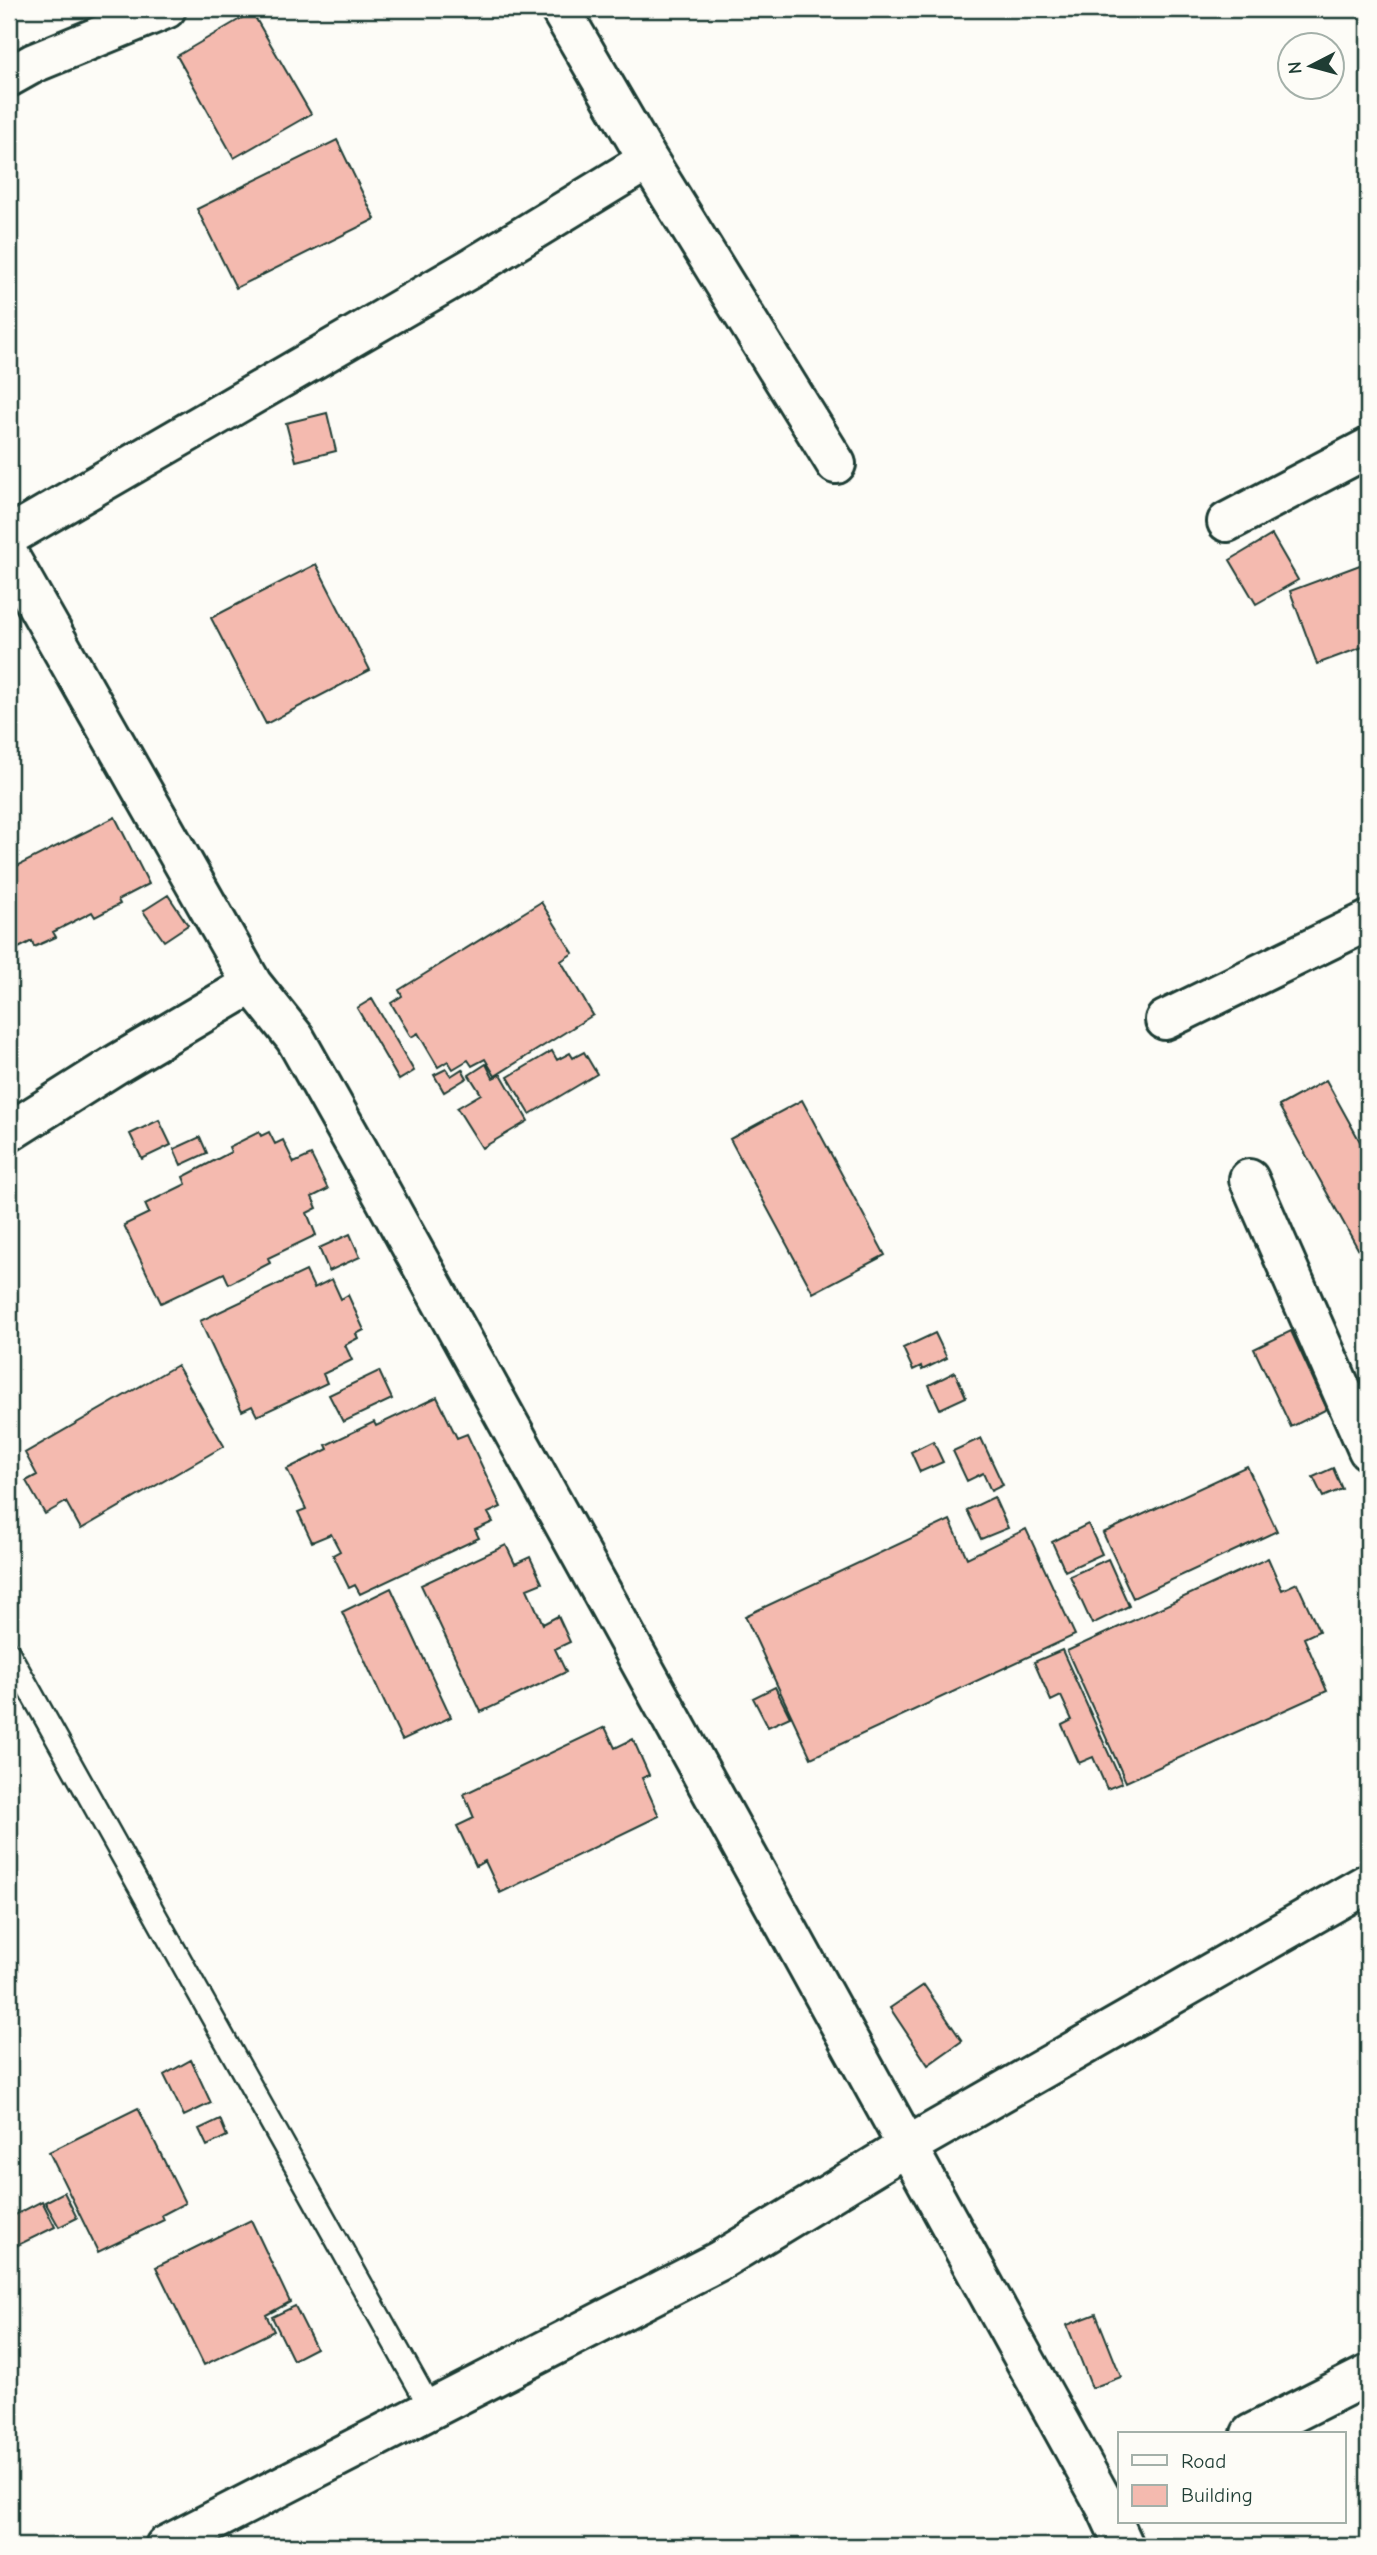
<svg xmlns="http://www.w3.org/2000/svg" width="1377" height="2555" viewBox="0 0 1377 2555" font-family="'Comic Neue',sans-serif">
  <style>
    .building { fill: #f4baaf; stroke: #1f3d34; stroke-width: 2 }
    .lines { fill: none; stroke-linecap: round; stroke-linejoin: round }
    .lane-casing { stroke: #1f3d34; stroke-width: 26 }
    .street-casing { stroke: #1f3d34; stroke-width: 44 }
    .lane { stroke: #fdfcf7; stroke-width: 21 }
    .street { stroke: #fdfcf7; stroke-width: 38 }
  </style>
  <rect width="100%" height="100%" fill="#fdfcf7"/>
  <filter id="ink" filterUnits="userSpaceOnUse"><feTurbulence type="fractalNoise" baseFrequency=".0143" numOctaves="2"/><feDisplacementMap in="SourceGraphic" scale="14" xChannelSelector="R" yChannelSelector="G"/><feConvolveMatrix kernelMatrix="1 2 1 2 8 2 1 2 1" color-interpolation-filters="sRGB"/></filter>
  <g filter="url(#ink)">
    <path class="building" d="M252,12L311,114L234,158L177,56Z
      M337,140L375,219L236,288L197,209Z
      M327,413L336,451L296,461L286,423Z
      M1272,535L1298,580L1256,604L1230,560Z
      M1368,562V645L1317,664L1290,591Z
      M316,564L370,670L266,724L211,618Z
      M115,817L149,884L118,900L120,904L95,917L92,912L53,932L56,937L34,947L32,941L9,953V870Z
      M168,895L188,925L164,941L143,911Z
      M541,902L573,953L561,961L593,1015L495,1076L485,1059L472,1066L468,1060L453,1069L448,1061L438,1067L418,1033L411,1037L391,1003L402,996L399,990Z
      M372,999L414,1071L399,1080L357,1008Z
      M552,1051L557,1060L570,1053L573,1058L584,1052L597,1074L530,1114L508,1077Z
      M486,1064L493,1078L501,1074L528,1121L482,1148L457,1108L481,1094L469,1075Z
      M446,1069L451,1076L462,1069L467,1078L444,1092L434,1075Z
      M1326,1080L1368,1156V1267L1279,1106Z
      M802,1100L885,1255L813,1293L730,1139Z
      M159,1120L171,1145L142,1159L130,1134Z
      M259,1132L261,1136L269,1132L275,1144L283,1140L294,1163L311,1155L328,1189L312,1197L317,1208L307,1213L316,1235L268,1258L270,1263L229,1284L224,1273L161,1303L124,1225L149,1213L145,1204L186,1184L183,1177L231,1152L229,1147Z
      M200,1137L207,1153L181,1165L174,1149Z
      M350,1234L360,1257L329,1271L319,1248Z
      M306,1271L314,1288L332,1279L341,1299L348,1295L364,1330L356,1334L358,1338L345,1345L352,1360L323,1374L327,1383L257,1416L252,1406L242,1411L200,1321Z
      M1291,1331L1327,1409L1291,1427L1254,1349Z
      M935,1333L947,1358L922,1370L921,1366L913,1370L903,1348Z
      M177,1365L224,1446L81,1529L66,1502L45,1514L26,1481L37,1475L25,1453Z
      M379,1371L392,1399L343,1422L329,1395Z
      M955,1372L966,1397L940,1409L929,1385Z
      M437,1397L457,1438L467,1434L501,1507L488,1513L493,1522L475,1530L479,1538L360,1594L355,1585L349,1588L333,1555L340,1551L331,1534L312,1542L298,1512L306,1509L287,1469L328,1449L326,1445L374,1422L376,1426Z
      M981,1438L1003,1485L991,1491L983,1473L967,1481L953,1451Z
      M933,1441L943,1462L920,1472L911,1452Z
      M1247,1466L1277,1531L1133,1598L1103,1533Z
      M1333,1468L1342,1489L1323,1497L1313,1477Z
      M994,1497L1008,1528L981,1539L967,1510Z
      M950,1520L967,1558L1026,1529L1075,1635L811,1758L745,1616Z
      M1088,1524L1102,1554L1065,1571L1052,1542Z
      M506,1545L515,1564L530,1557L542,1583L527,1589L543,1624L558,1616L570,1642L555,1649L566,1672L481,1712L421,1585Z
      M1268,1558L1282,1590L1297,1583L1319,1631L1304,1638L1327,1691L1126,1782L1067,1651Z
      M1108,1559L1129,1606L1092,1624L1070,1576Z
      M391,1588L451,1717L402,1740L342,1612Z
      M1062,1650L1122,1783L1107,1789L1093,1757L1079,1763L1062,1725L1072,1720L1061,1696L1051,1701L1034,1662Z
      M775,1687L790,1717L768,1727L753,1698Z
      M605,1727L615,1748L633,1739L649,1775L642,1778L659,1816L500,1893L485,1861L476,1866L457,1826L474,1818L464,1794Z
      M924,1985L962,2041L928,2065L890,2008Z
      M191,2060L211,2103L184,2116L164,2075Z
      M138,2108L185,2203L162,2215L164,2220L98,2252L49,2152Z
      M220,2119L227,2136L207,2146L199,2129Z
      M64,2192L77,2218L59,2227L45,2202Z
      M42,2201L55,2227L12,2248L9,2242V2218Z
      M251,2220L290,2302L266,2315L274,2331L204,2365L156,2267Z
      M295,2306L316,2348L293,2360L272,2317Z
      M1096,2314L1121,2377L1092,2388L1067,2325Z"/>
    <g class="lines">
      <g class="lane-casing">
        <path id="lane" d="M9,1653L431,2409"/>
      </g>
      <g class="street-casing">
        <path id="street" d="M560,9L648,160L836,464
          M9,77L34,63L166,9
          M1227,522L1368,448
          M9,536L473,267L648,160
          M9,556L252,984
          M1165,1020L1368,921
          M9,1132L115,1065L252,984L295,1038L358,1150L1106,2507L1124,2546
          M1249,1179L1368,1450
          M1251,2434L1368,2375
          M165,2546L719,2261L906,2147L1368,1883"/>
      </g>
      <use href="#lane" class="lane"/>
      <use href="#street" class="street"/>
    </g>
  </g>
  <rect width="1377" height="2555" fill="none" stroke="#fdfcf7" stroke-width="35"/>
  <rect x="18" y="18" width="1342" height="2520" fill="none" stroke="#1f3d34" stroke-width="2.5" filter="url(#ink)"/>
  <rect x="1118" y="2432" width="228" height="91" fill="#fdfcf7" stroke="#a4b0a9" stroke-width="2"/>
  <rect x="1132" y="2455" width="35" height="10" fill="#fdfcf7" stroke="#a4b0a9" stroke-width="2"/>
  <text x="1181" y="2468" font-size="21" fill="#1f3d34">Road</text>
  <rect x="1132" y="2485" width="35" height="21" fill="#f4baaf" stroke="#a4b0a9" stroke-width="2"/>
  <text x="1181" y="2502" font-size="21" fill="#1f3d34">Building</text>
  <g transform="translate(1311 66) rotate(264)"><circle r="33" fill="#fdfcf7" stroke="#a4b0a9" stroke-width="2"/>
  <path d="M0-5L12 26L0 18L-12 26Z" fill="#1f3d34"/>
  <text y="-10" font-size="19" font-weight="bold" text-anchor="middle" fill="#1f3d34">N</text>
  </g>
</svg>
